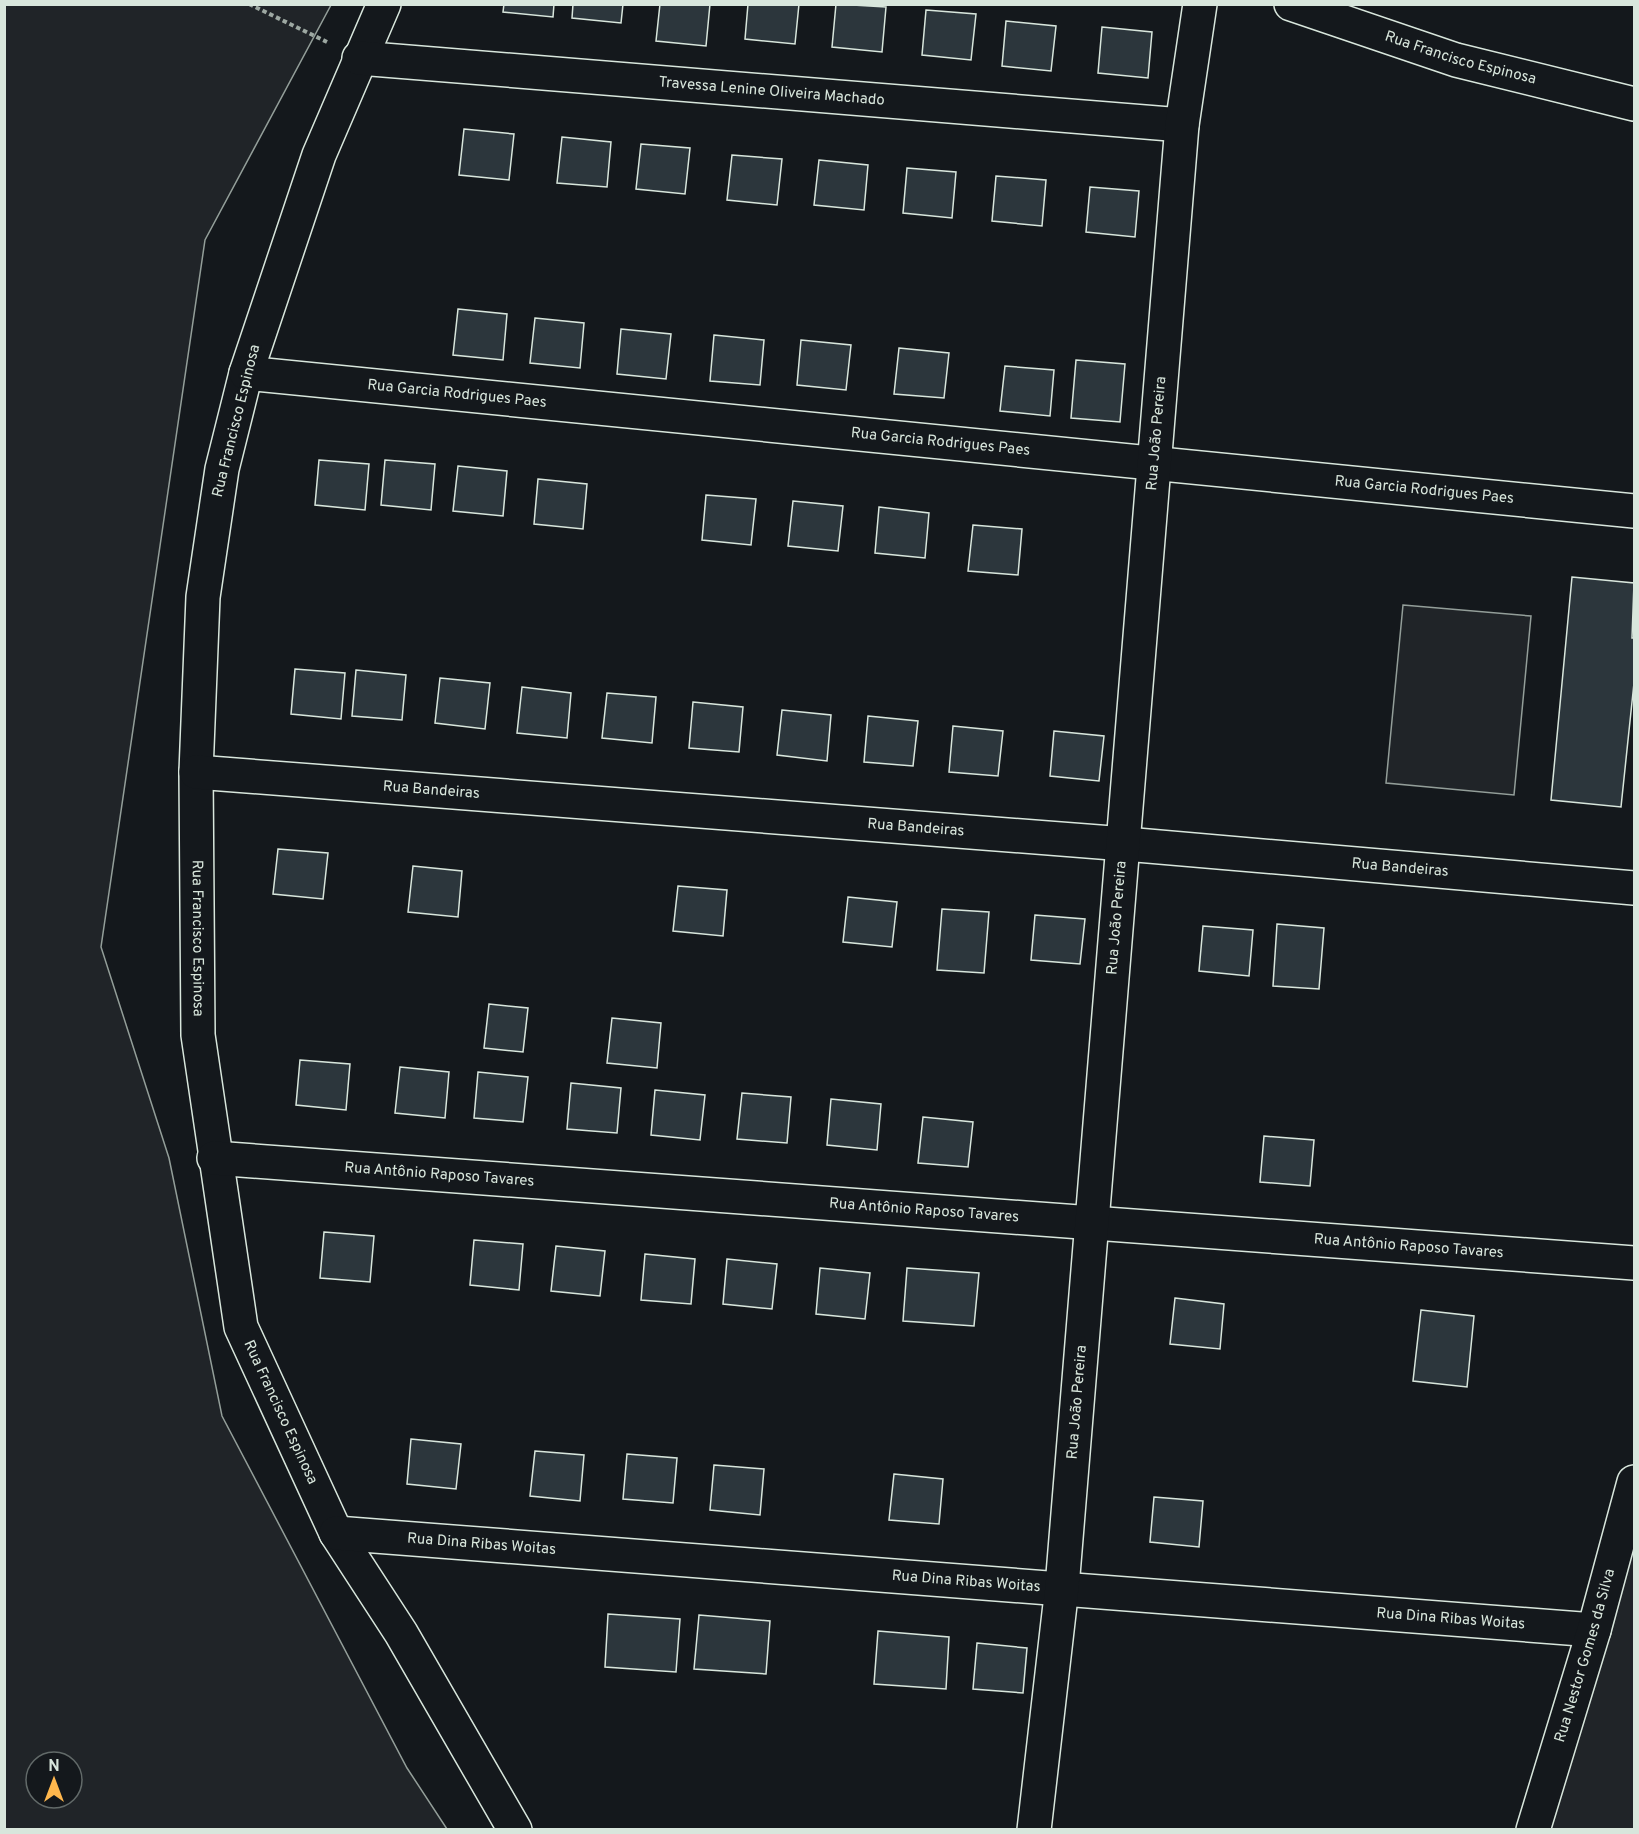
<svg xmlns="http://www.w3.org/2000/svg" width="1639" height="1834" viewBox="0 0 1639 1834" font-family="Overpass,sans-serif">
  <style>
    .green { fill: #202428; stroke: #939e99; stroke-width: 1.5; fill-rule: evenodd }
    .building { fill: #2c363c; stroke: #d8e6dc; stroke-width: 1.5 }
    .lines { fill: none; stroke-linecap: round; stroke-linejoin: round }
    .street-casing { stroke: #d8e6dc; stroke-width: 36 }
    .path { stroke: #9da8a2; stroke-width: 4; stroke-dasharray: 4.5 3; stroke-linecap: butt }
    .street { stroke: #14181c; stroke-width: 33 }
    .labels { text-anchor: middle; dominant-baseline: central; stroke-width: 4.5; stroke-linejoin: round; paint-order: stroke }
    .street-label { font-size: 15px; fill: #d8e6dc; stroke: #14181c }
  </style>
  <rect width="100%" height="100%" fill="#14181c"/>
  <path class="green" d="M5,4L331,5L205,240L101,947L169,1158L222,1416L407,1768L447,1829H5ZM36,1762H72V1798H36Z
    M1403,605L1531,616L1514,795L1386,783Z
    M1634,1529V1829H1550Z"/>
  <path class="building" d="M504,4H554L553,17L503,12Z
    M573,4H623L621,23L572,18Z
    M660,4H710L706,46L656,41Z
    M748,4H799L795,44L745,39Z
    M836,4L886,7L882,52L832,47Z
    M926,10L976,14L971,60L922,55Z
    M1006,21L1056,26L1051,71L1002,66Z
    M1102,27L1152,32L1148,78L1098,73Z
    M464,129L514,134L509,180L459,175Z
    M562,137L611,142L607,187L557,183Z
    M641,144L690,148L685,194L636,189Z
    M732,155L782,159L777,205L727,200Z
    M819,160L868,165L864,210L814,205Z
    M907,168L956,172L952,218L903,213Z
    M996,176L1046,180L1042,226L992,221Z
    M1090,187L1139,191L1135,237L1086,232Z
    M458,309L507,314L503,360L453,355Z
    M535,318L584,323L580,368L530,363Z
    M621,329L671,334L666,379L617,374Z
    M714,335L764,340L760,385L710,381Z
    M801,340L851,345L846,390L797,385Z
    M899,348L949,353L944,398L894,394Z
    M1076,360L1125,364L1120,422L1071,418Z
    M1005,366L1054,370L1050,416L1000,411Z
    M319,460L369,464L365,510L315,505Z
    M385,460L435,464L431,510L381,505Z
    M458,466L507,471L503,516L453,511Z
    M538,479L587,484L583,529L534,524Z
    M706,495L756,499L751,545L702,540Z
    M793,501L843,506L838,551L788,546Z
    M879,507L929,513L925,558L875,553Z
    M973,525L1022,529L1018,575L968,571Z
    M1572,577L1634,583L1632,638H1634V683L1621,807L1551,800Z
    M295,669L345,673L341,719L291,714Z
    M356,670L406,675L402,720L352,716Z
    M440,678L490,683L485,729L435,723Z
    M522,687L571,693L567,738L517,733Z
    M607,693L656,697L652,743L602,738Z
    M693,702L743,707L739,752L689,748Z
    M782,710L831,715L827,761L777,755Z
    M868,716L918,721L913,766L864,762Z
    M953,726L1003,731L998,776L949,772Z
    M1054,731L1104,736L1099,781L1050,776Z
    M278,849L328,853L323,899L273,894Z
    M413,866L462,871L458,917L408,912Z
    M678,886L727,890L723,936L673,931Z
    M848,897L897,902L892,947L843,942Z
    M942,909L989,912L984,973L937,970Z
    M1035,915L1085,919L1080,964L1031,960Z
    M1277,924L1324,928L1319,989L1273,986Z
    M1203,926L1253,930L1249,976L1199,971Z
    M489,1004L528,1008L523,1052L484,1048Z
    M612,1018L661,1023L657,1068L607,1063Z
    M300,1060L350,1064L346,1110L296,1105Z
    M400,1067L449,1072L445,1118L395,1113Z
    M478,1072L528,1077L523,1122L474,1118Z
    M571,1083L621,1088L617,1133L567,1129Z
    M655,1090L705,1095L700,1140L651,1135Z
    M742,1093L791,1097L787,1143L737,1139Z
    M831,1099L881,1104L877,1150L827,1145Z
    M923,1117L973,1122L968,1167L918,1163Z
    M1264,1136L1314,1140L1310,1186L1260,1182Z
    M324,1232L374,1236L370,1282L320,1278Z
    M474,1240L523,1244L519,1290L470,1285Z
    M556,1246L605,1251L600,1296L551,1291Z
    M645,1254L695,1259L691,1304L641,1300Z
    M727,1259L777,1264L772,1309L723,1304Z
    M820,1268L870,1273L865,1319L816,1314Z
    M907,1268L979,1273L974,1326L903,1321Z
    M1175,1298L1224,1304L1220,1349L1170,1344Z
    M1421,1310L1474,1316L1467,1387L1413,1381Z
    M411,1439L461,1444L456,1489L407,1484Z
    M535,1451L584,1455L580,1501L530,1496Z
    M627,1454L677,1458L673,1503L623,1499Z
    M714,1465L764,1469L760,1515L710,1510Z
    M894,1474L943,1479L939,1524L889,1520Z
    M1154,1497L1203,1501L1199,1547L1150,1542Z
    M608,1614L680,1619L676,1672L605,1667Z
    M699,1615L770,1621L766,1674L694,1669Z
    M878,1631L949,1637L946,1689L874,1684Z
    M977,1643L1027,1648L1023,1693L973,1689Z"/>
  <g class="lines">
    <g class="street-casing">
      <g id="street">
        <path id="s1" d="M384,4L319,155L246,373L222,469L203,597L196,772L198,1035L241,1327L336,1533L401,1633L515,1830"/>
        <path id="s2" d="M1291,4L1456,60L1634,104"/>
        <path id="s3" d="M359,58L1182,125"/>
        <path id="s4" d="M246,373L1634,511"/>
        <path id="s5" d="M196,772L1125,844L1634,888"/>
        <path id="s6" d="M214,1158L1634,1263"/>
        <path id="s7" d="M336,1533L1594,1630"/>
        <path id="s8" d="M1034,1830L1062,1587L1182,125L1200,4"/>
        <path id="s9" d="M1533,1830L1594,1630L1634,1482"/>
      </g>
    </g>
    <path class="path" d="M249,4L327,42"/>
    <use href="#street" class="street"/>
  </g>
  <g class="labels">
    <g class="street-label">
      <text stroke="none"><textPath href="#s2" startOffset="178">Rua Francisco Espinosa</textPath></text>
      <text stroke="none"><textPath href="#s3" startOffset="414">Travessa Lenine Oliveira Machado</textPath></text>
      <text stroke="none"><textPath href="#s4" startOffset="212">Rua Garcia Rodrigues Paes</textPath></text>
      <text transform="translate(237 421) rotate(-76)">Rua Francisco Espinosa</text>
      <text stroke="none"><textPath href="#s8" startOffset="1402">Rua João Pereira</textPath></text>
      <text stroke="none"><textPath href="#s4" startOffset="698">Rua Garcia Rodrigues Paes</textPath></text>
      <text stroke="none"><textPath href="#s4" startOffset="1184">Rua Garcia Rodrigues Paes</textPath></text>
      <text stroke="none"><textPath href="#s5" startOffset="236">Rua Bandeiras</textPath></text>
      <text stroke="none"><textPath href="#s5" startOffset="722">Rua Bandeiras</textPath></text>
      <text stroke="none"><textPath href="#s5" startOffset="1208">Rua Bandeiras</textPath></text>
      <text stroke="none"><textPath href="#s8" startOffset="916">Rua João Pereira</textPath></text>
      <text stroke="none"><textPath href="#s1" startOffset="964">Rua Francisco Espinosa</textPath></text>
      <text stroke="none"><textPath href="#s6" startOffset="226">Rua Antônio Raposo Tavares</textPath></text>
      <text stroke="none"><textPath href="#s6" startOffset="712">Rua Antônio Raposo Tavares</textPath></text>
      <text stroke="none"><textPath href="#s6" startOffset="1198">Rua Antônio Raposo Tavares</textPath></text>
      <text stroke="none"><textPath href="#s8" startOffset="430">Rua João Pereira</textPath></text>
      <text stroke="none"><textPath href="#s1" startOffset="1450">Rua Francisco Espinosa</textPath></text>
      <text stroke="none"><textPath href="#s7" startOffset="146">Rua Dina Ribas Woitas</textPath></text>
      <text stroke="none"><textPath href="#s7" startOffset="632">Rua Dina Ribas Woitas</textPath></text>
      <text stroke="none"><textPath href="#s7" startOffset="1118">Rua Dina Ribas Woitas</textPath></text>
      <text stroke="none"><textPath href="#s9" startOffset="182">Rua Nestor Gomes da Silva</textPath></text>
    </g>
  </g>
  <rect width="1639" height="1834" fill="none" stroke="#d8e6dc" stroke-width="12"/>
  <g transform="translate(54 1780)"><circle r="28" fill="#14181c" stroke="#626a69" stroke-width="1.5"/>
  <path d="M0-4.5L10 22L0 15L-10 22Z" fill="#ffb74d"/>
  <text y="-9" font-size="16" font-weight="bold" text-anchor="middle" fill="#d8e6dc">N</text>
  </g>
</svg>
